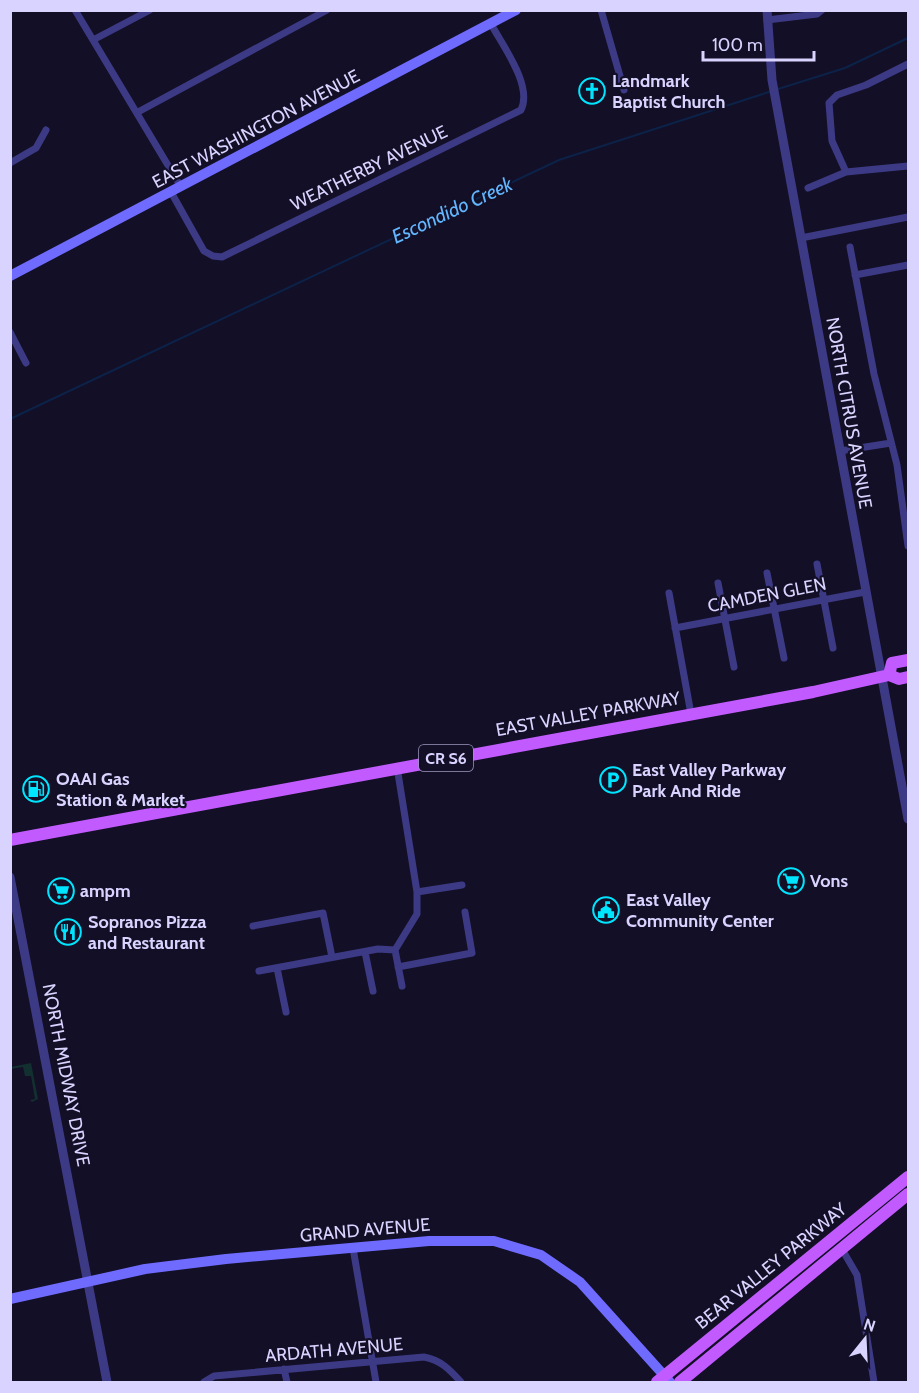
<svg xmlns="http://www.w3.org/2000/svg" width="919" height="1393" viewBox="0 0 919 1393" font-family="Cabin,sans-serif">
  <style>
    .green { fill: #12302f }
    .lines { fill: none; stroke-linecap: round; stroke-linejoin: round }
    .stream { stroke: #0c2248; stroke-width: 2 }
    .minor { stroke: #3d3a85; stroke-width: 7 }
    .tertiary { stroke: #3d3a85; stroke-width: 9 }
    .secondary { stroke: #6f6bff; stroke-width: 10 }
    .primary { stroke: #c25bff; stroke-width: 12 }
    .labels { text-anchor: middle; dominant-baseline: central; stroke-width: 4.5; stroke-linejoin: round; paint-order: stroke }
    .shield { fill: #130f26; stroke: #9e99be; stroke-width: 1.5 }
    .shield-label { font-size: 16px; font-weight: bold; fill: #d9d4ff }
    .poi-label { font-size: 18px; font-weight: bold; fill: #d9d4ff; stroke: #130f26; text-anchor: start }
    .street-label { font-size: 18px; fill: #d9d4ff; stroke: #130f26 }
    .water-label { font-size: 20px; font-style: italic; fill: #62b6ff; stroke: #130f26 }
  </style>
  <rect width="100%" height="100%" fill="#130f26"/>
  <path class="green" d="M31,1063L38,1099L32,1102L30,1100L35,1099L31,1076H25L23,1067L10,1069L11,1067Z"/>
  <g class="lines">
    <path class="stream" d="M778,89L845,68L908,38
      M10,419L559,160L772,91"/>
    <path class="minor" d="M75,10L181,187
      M601,10L624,90
      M767,20L817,14L822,10
      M93,40L150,10
      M138,112L327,10
      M10,163L36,148L46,130
      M846,172L832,141L829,103L837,95L866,85L908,64
      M808,188L846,172L908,166
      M171,192L204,251L213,256L222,257L515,113L521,110C533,86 503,46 491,24
      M801,238L908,217
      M850,247L874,374L897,465L908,546
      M855,275L908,265
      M10,332L26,363
      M840,451L891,443
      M817,564L833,648
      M767,573L784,658
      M718,583L734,667
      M669,593L691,714
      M675,628L865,592
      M417,892L462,885
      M253,926L323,913L332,957
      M395,950L417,914V892L397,767
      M395,950L402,986
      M365,952L373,991
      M398,967L472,953L465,912
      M277,968L286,1012
      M259,971L378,949L395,950
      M353,1248L376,1382
      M843,1251L857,1275L874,1382
      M284,1369L287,1382
      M204,1382L214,1376L424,1357C441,1360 450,1370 461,1382"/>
    <path class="tertiary" d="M767,10L772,80L908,819
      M10,877L107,1382"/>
    <path class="secondary" d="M10,276L516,10
      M10,1299L145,1269L226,1259L429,1241H494L541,1255L580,1282L670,1382"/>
    <path class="primary" d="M889,675L892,663L908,660
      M10,840L813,692L889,675L899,679L908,677
      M657,1382L908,1177
      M680,1382L908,1194"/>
  </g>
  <defs>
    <g id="church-ring" transform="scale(1.35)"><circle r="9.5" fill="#130f26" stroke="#00e5ff" stroke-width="1.5"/><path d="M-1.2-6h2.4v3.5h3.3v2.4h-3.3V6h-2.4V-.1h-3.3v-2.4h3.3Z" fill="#00e5ff"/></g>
    <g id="parking-ring" transform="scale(1.35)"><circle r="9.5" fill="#130f26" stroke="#00e5ff" stroke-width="1.5"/><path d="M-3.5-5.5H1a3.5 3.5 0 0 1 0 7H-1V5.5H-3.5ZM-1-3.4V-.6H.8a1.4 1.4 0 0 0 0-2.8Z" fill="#00e5ff"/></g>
    <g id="fuel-ring" transform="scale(1.35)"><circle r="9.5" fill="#130f26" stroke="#00e5ff" stroke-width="1.5"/><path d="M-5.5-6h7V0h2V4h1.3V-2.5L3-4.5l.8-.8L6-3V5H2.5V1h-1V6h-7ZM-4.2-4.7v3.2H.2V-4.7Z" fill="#00e5ff"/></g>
    <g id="supermarket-ring" transform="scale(1.35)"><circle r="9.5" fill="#130f26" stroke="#00e5ff" stroke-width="1.5"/><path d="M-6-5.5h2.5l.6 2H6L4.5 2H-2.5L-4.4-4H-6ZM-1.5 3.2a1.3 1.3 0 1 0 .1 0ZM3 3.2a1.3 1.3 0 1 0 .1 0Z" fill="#00e5ff"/></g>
    <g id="civic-ring" transform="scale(1.35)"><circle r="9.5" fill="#130f26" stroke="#00e5ff" stroke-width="1.5"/><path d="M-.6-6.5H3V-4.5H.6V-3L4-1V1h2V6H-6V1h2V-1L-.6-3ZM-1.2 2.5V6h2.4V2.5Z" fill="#00e5ff"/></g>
    <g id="restaurant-ring" transform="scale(1.35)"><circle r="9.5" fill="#130f26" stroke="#00e5ff" stroke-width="1.5"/><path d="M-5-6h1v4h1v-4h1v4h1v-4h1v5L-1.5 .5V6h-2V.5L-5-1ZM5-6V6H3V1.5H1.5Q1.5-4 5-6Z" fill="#00e5ff"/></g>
  </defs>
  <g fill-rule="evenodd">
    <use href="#church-ring" x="592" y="91"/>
    <use href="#parking-ring" x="613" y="780"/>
    <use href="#fuel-ring" x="36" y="789"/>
    <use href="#supermarket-ring" x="791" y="881"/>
    <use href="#supermarket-ring" x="61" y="891"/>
    <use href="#civic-ring" x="606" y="910"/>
    <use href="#restaurant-ring" x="68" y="932"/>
  </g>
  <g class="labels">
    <rect class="shield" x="419" y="745" width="54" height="26" rx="4.5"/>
    <g class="shield-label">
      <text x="446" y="758">CR S6</text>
    </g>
    <g class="poi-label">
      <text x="612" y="81">Landmark<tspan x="612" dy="21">Baptist Church</tspan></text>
      <text x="632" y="770">East Valley Parkway<tspan x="632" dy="21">Park And Ride</tspan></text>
      <text x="56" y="779">OAAI Gas<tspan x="56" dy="21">Station &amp; Market</tspan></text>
      <text x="810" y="881">Vons</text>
      <text x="80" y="891">ampm</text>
      <text x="626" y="900">East Valley<tspan x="626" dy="21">Community Center</tspan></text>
      <text x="88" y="922">Sopranos Pizza<tspan x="88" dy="21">and Restaurant</tspan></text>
    </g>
    <g class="street-label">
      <text transform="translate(256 129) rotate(-28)">EAST WASHINGTON AVENUE</text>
      <text transform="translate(369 168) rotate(-26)">WEATHERBY AVENUE</text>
      <text transform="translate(849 413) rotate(80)">NORTH CITRUS AVENUE</text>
      <text transform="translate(767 595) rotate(-11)">CAMDEN GLEN</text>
      <text transform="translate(588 714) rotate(-10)">EAST VALLEY PARKWAY</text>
      <text transform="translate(66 1075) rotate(79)">NORTH MIDWAY DRIVE</text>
      <text transform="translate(365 1230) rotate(-5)">GRAND AVENUE</text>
      <text transform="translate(771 1266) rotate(-39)">BEAR VALLEY PARKWAY</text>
      <text transform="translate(334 1350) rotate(-5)">ARDATH AVENUE</text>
    </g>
    <g class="water-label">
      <text transform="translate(452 210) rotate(-25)">Escondido Creek</text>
    </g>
  </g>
  <rect width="919" height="1393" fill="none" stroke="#d9d4ff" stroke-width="24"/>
  <g transform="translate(865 1339) rotate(18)" stroke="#130f26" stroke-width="4.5" paint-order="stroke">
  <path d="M0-4.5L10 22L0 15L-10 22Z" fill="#d9d4ff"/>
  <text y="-9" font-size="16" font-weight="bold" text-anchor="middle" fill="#d9d4ff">N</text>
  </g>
  <path d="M703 51v9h111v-9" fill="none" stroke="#d9d4ff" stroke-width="3"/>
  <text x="712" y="51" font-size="18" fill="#d9d4ff" stroke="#130f26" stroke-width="4.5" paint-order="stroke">100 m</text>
</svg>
